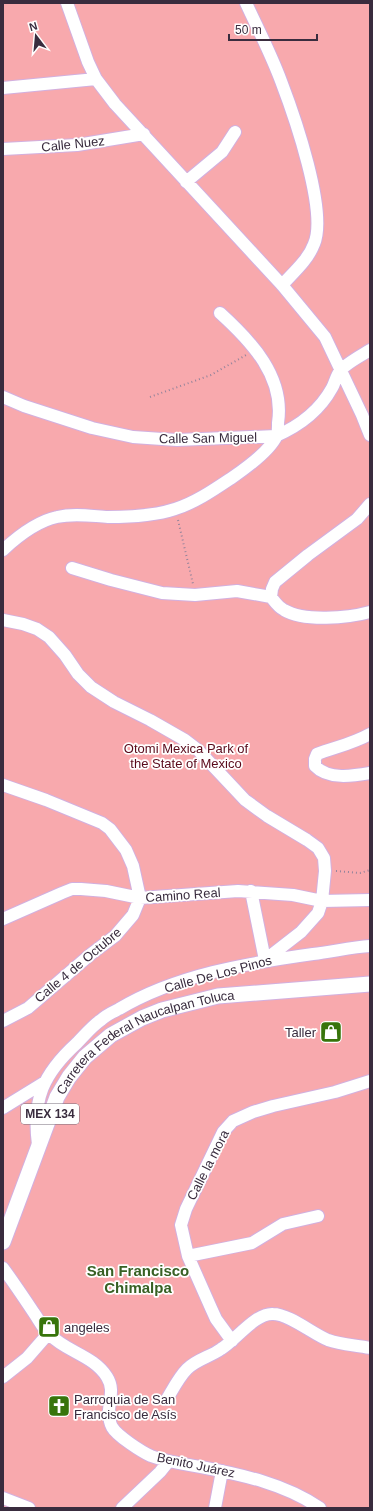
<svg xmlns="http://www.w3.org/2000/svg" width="373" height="1511" viewBox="0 0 373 1511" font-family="Helvetica,sans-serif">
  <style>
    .green { fill: #f8a9ad }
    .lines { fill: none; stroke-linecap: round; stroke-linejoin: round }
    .minor-casing { stroke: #d2b0df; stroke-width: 14 }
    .major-casing { stroke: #d2b0df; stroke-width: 17 }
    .path { stroke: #95849b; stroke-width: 2; stroke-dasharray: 1 3; stroke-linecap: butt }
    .minor { stroke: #fff; stroke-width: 12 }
    .major { stroke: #fff; stroke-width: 15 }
    .labels { text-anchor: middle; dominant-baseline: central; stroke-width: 3.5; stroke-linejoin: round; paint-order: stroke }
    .shield { fill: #fff; stroke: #746b78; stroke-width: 1 }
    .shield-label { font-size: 12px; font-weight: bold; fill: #392c3e }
    .street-label { font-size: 13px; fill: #392c3e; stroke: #fff }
    .park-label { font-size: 13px; fill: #5a0a1b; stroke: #fff }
    .poi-label { font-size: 13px; fill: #392c3e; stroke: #fff; text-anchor: start }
    .quarter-label { font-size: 15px; font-weight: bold; fill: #386024; stroke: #fff }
  </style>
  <rect width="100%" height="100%" fill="#f2ddfa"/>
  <path class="green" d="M3,3H370V1508H3Z"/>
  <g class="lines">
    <g class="minor-casing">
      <path id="minor" d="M67,3L88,62L96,79L115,104L282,285L325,337L362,415L370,435
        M246,3C258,29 271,54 281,81C294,115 328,212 314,244C308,260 294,272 282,285
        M3,88L96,79
        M3,149L77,145L144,134
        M186,182L222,152L235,132
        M3,397L24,406L92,428L133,437L177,440L276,436C299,426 320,410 332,388C335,383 336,376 340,371C345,364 362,355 370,350
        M3,550C17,537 38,521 57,517C74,513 91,516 108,517C130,517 154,516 175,509C195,503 215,489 233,477C246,468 271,450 277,435C278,432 278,427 278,423C285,377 252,342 220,313
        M72,568L111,580L162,593L195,595L237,591L271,597
        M271,597L272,589L275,582L308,555L357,519L370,504
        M271,597C275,602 278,607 284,610C304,622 348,618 370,612
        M3,620L23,624L37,629L49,637L65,655L78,674L91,687L114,702L150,720L185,740L198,750L245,800L267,816L307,840L318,848L324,858L325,871L322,901L318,913L301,932L265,960
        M370,734C352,744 336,747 317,754L315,759V766C328,780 353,776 370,773
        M3,785L46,800L102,823L110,829L126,850L133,866L140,898L133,915L115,936L91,954L28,1008L3,1021
        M251,891L265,960
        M3,919L62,893L72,889H81L106,891L140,898L238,891L293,895L322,901L370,900
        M3,1108L45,1082
        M38,1145C32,1099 43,1074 77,1043C85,1035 92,1026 101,1020C106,1015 113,1012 119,1009C176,975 248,963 313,954C332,952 351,947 370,946
        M188,1256L252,1243L283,1224L318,1216
        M3,1268C14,1283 24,1298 34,1313C39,1320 43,1329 50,1335C67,1352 94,1356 107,1377C114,1388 110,1398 109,1410C109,1416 109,1422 112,1427C117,1436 142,1452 151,1456C167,1462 184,1464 201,1467C243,1475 285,1484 320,1508
        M232,1341L216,1319L211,1308L188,1256L181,1225L186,1209L223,1132L233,1121L253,1112L273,1106L335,1092L370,1081
        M3,1377L27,1358L48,1334
        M167,1399C173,1389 179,1377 187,1369C197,1359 210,1357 221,1349C236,1340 255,1313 273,1314C289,1314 313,1334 328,1340C342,1345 356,1345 370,1348
        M3,1498L29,1508
        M122,1508L160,1472L168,1462
        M215,1508L222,1471"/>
    </g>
    <g class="major-casing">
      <g id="major">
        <path id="s1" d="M3,1242L57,1097L69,1077L85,1057L111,1035L142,1018L162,1010L218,996L370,984"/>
      </g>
    </g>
    <path class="path" d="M150,397L211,375L246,355
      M178,520L193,584
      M336,871L360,873L370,870"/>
    <use href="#minor" class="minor"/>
    <use href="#major" class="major"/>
  </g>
  <defs>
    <g id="shop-square" transform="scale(1.15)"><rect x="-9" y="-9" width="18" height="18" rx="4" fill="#37740b" stroke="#fff"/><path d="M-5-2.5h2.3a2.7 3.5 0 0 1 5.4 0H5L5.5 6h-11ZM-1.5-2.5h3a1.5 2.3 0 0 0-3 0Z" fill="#fff"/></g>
    <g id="church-square" transform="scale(1.15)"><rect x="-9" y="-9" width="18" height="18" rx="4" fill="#37740b" stroke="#fff"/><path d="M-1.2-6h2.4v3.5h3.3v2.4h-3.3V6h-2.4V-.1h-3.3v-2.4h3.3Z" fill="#fff"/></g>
  </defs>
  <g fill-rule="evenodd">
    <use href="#shop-square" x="331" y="1032"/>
    <use href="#shop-square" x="49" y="1327"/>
    <use href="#church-square" x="59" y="1406"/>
  </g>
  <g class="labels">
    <rect class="shield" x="21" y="1104" width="58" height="20" rx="3"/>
    <g class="shield-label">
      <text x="50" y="1114">MEX 134</text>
    </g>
    <g class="street-label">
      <text transform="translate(73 144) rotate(-6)">Calle Nuez</text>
      <text transform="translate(208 438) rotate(-1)">Calle San Miguel</text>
      <text transform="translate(183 895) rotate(-4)">Camino Real</text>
      <text transform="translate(78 965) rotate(-40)">Calle 4 de Octubre</text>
      <text transform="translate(218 974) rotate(-15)">Calle De Los Pinos</text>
      <text stroke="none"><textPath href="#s1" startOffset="264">Carretera Federal Naucalpan Toluca</textPath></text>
      <text transform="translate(208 1165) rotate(-63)">Calle la mora</text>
      <text transform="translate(196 1465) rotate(12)">Benito Juárez</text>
    </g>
    <g class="park-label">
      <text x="186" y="748">Otomi Mexica Park of<tspan x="186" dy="15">the State of Mexico</tspan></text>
    </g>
    <g class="poi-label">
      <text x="316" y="1032" text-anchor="end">Taller</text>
      <text x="64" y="1327">angeles</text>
      <text x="74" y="1399">Parroquia de San<tspan x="74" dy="15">Francisco de Asís</tspan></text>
    </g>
    <g class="quarter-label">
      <text x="138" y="1270">San Francisco<tspan x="138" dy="17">Chimalpa</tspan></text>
    </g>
  </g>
  <rect width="373" height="1511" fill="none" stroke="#392c3e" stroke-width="8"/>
  <g transform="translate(36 36) rotate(344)" stroke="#ffffff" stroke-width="3" paint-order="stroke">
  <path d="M0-3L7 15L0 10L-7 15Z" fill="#392c3e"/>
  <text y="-6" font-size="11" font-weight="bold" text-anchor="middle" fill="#392c3e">N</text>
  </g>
  <path d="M229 34v6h88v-6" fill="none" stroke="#392c3e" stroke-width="2"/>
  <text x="235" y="34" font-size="12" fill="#392c3e" stroke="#ffffff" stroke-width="3" paint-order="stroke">50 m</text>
</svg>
